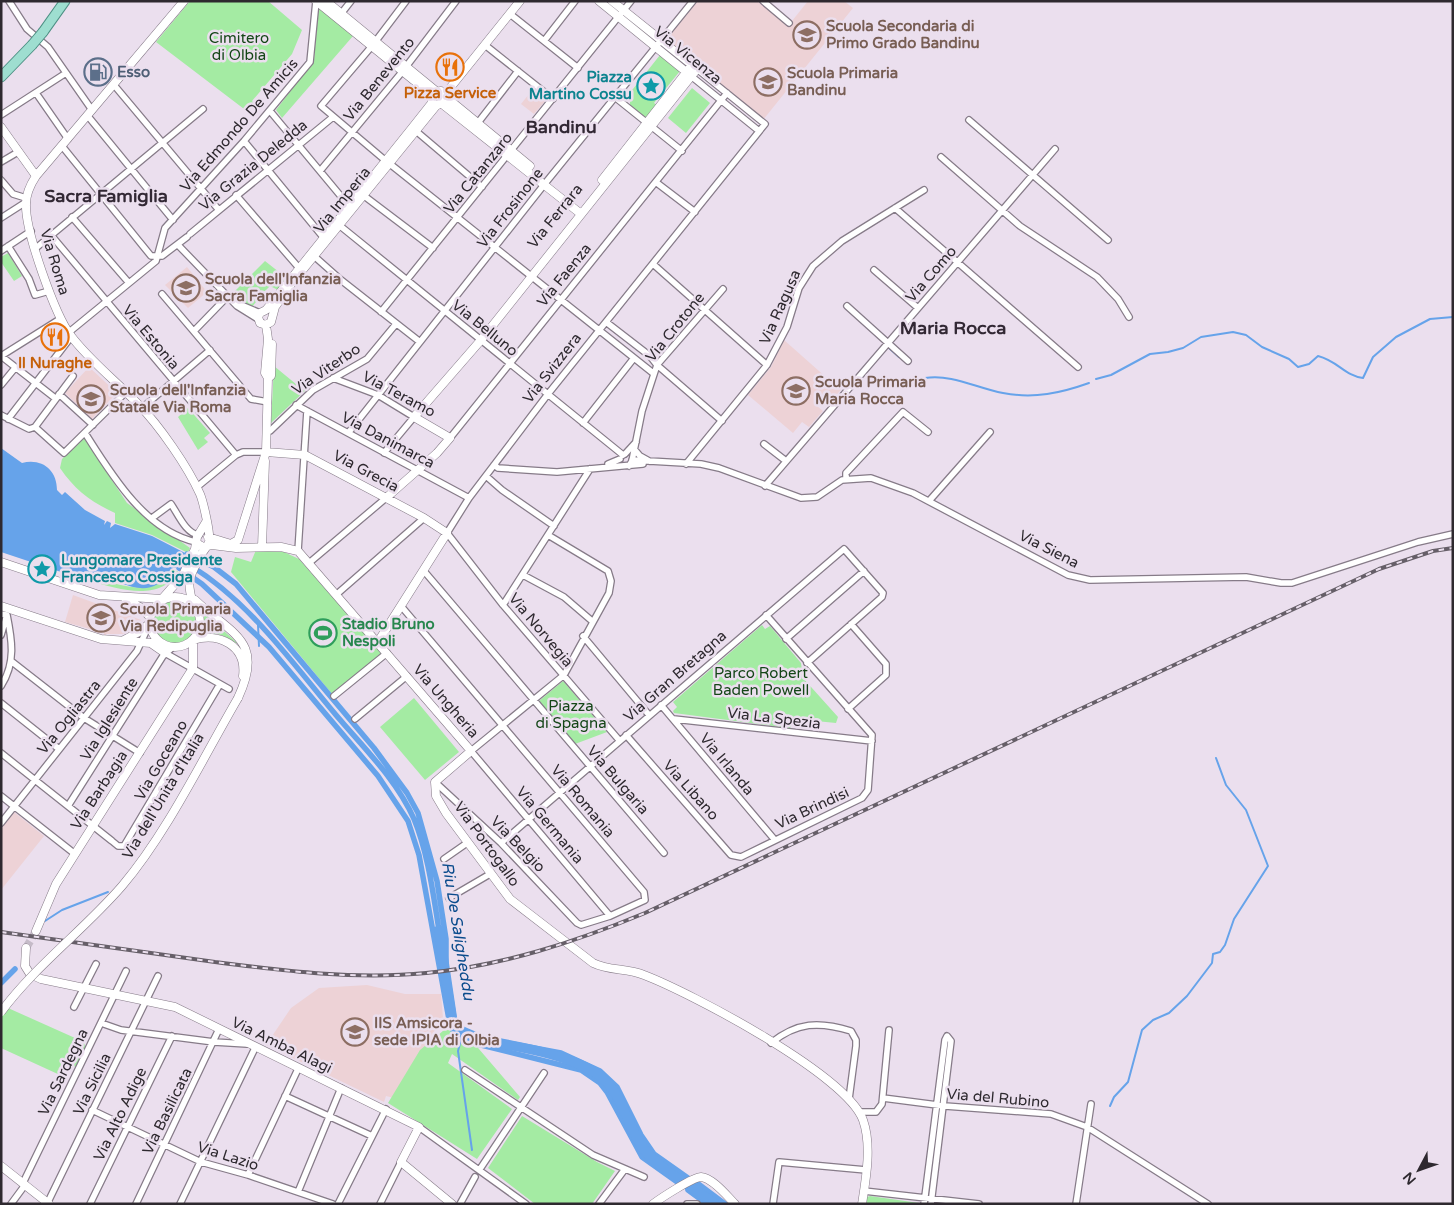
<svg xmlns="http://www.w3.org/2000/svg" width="1454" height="1205" viewBox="0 0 1454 1205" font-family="'Varela Round',sans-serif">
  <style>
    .education { fill: #edd2d6 }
    .green { fill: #a4eba3 }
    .water { fill: #66a3ea }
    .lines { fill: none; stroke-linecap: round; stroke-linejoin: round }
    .stream { stroke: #66a3ea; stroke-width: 2 }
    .canal { stroke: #66a3ea; stroke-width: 5.5 }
    .river { stroke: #66a3ea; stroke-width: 10 }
    .secondary-tunnel { stroke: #c5bbc8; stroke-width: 8; stroke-dasharray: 8 4; stroke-linecap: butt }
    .street-casing { stroke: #867b88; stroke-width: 8 }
    .secondary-casing { stroke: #867b88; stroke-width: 9 }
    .primary-casing { stroke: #4d9084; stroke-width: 11 }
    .street { stroke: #fff; stroke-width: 5.5 }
    .secondary { stroke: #fff; stroke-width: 8 }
    .primary { stroke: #9eded0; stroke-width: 9 }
    .rail-casing { stroke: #665f68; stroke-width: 4 }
    .rail { stroke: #ebdfee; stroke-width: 2; stroke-dasharray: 5.5; stroke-linecap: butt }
    .secondary-bridge-casing { stroke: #867b88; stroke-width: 9; stroke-linecap: butt }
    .primary-bridge-casing { stroke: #4d9084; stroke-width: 11; stroke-linecap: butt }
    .secondary-bridge { stroke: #fff; stroke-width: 8 }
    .primary-bridge { stroke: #9eded0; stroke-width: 9 }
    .labels { text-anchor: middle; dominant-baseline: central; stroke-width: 5; stroke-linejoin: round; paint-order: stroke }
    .education-label { font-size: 15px; font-weight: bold; fill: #785e54; stroke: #ebdfee; text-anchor: start }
    .park-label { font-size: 15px; fill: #144617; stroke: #ebdfee }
    .street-label { font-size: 15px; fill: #2e292f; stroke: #ebdfee }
    .service-label { font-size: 15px; font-weight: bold; fill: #4e5e75; stroke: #ebdfee; text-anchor: start }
    .culture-label { font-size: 15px; font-weight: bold; fill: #0d838f; stroke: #ebdfee; text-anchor: end }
    .food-label { font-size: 15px; font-weight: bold; fill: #c56008; stroke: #ebdfee }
    .leisure-label { font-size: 15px; font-weight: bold; fill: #27864d; stroke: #ebdfee; text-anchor: start }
    .water-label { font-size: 16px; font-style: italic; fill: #0a4b8c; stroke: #ebdfee }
    .quarter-label { font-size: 18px; font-weight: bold; fill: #322834; stroke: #ebdfee }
  </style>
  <rect width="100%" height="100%" fill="#ebdfee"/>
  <path class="education" d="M698,1H757L788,26L808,1H844L853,8L763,120L665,41Z
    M533,89L546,100L534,114L521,104Z
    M187,267L207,292L188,308L165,285Z
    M784,340L828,379H835L844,386L828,405L822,400L817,406L823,411L809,427L802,422L793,433L748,395L771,367Z
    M89,367L117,393L92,419L65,393Z
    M73,595L141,620L138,629L125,634H106L105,637L104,633L65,622Z
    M14,812L44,836L1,890V829Z
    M367,985L405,994H441L443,1018L397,1089L394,1098L386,1096L384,1102L266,1045L291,1008L319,988Z"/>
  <path class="green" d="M190,1H268L302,30L292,54L252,101L254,104L248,112L156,42Z
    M320,8L353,36L282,118L276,110L314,60L318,9Z
    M660,55L680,71L654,103L657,105L646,119L630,105V100L623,95L628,89H633Z
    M692,88L710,103L686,133L668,118Z
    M8,253L22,276L14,281L1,262V257Z
    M265,261L284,276L285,280L278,290L270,286L260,296L255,295L254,298L256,302L251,308L232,294Z
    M274,366L302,389L308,388L271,423Z
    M188,408L210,433L204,438L208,442L198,450L178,417Z
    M84,438L127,503L190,548L188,553L152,535L115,523V513C91,502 75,490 60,468L62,459Z
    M256,550L284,552L299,559L382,653L332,694L231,572L235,557L251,562Z
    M172,570L178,571C161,603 118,589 90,581L95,578C122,585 154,599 172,570Z
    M153 622a22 22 0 1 1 44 0a22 22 0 1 1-44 0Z
    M201,611L233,639L237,643L235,644C224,634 213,630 199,636L203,621Z
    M762,625L765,629L770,626L801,663L803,678L838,717L836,723L796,719L790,728L674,713L673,711L677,707L673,702Z
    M563,681L607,732L575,744L539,701Z
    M414,698L459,752L425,780L380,727Z
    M8,1008L84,1042L85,1047L76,1067L66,1063L60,1075L1,1048V1017Z
    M455,1021L520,1097L518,1100L452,1054L448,1063L512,1109L477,1159L388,1103L420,1050Z
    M522,1116L597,1162L615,1171L592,1204H535L488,1168Z
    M870,1196L919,1203L920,1204H866L867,1197Z"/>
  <path class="water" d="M1,448L22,463C42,458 57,470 57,490L62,495L65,492L85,510L105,521L104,525L107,521L111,523L110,528L115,524L152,536L187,554L179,568H173C144,613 115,567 88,581L1,552Z"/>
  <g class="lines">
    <path class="stream" d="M888,347L899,357
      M925,378C953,374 976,388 1003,393C1034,399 1061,393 1089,383
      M1096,379L1111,375L1150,354L1168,352L1183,348L1201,337L1233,332L1246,335L1262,347L1289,359L1298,367L1309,364L1318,356C1338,361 1345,376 1363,378L1373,357L1396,337L1430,319L1453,317
      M258,625L259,646
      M45,921L62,910L108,892
      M462,1036L458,1051L472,1150
      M1110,1106L1114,1097L1128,1082L1142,1030L1153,1020L1169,1013L1187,996L1212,963L1213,954L1220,952L1225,945L1234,919L1268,866L1246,810L1226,785L1216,758"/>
    <path class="canal" d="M187,554L214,567L236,584L374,748L407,793L418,813L437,881L446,939V967L454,1018L458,1027L486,1039L561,1053L600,1071L617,1087L641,1135L654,1154L688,1178L680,1184L642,1157L607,1092L600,1083L581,1070L465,1041L458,1039L450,1025L419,855L408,821L378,776L269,647L202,584L179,568Z
      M191,566C250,602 293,664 336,715C363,747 397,780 414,819C428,853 433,893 439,930
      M1,983L15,969
      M707,1204L688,1190L697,1183L725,1204"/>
    <path class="river" d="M439,930L453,1024L462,1036C503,1045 567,1051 600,1076C623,1094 627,1126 643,1148C660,1171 692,1186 715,1204"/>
    <path class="secondary-tunnel" d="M26,948L36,931"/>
    <g class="street-casing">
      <path id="street" d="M9,1L27,29L48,47L92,110
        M763,1L789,23
        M510,14L578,68
        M340,15L351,1
        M544,41L575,1
        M485,45L553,99
        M691,76L759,131
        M114,85L218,209
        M36,93L68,139
        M616,98L682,151
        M270,111L349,206
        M1,115L66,73
        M87,115L173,220
        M969,120L1108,240
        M477,124L518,71
        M416,131L482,187
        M244,141L323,237
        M62,146L151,256H162L187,237
        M941,157L1020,226L1097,277L1118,299L1129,317
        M386,161L321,106L372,46L406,1
        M1,162L18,152
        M390,164L653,373
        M320,171L402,72L456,1
        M1,180L13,194L26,198
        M657,183L695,212
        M236,195L299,268
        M363,195L433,248
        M895,208L1078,367
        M72,217L129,283
        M1,218L26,202
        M339,225L623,455
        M190,234L333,117
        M51,235L236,455
        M178,245L237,306L258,319
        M8,246L29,279L35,295L49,291
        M36,248L203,109
        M1,251L31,231
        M314,256L341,280L420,342
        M653,264L767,365
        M874,270L918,308
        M162,294L251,399L268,402
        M234,302L260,313
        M847,306L908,361
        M381,312L631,1
        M606,322L650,356L657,365L722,421
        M194,331L227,297
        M68,333L156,261L165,228L244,141L310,62L316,1
        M1,356L60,319
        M1,356L55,398
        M333,378L378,395L414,417L384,453
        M1,385L15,368
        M59,394L93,425
        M296,405L469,498
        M142,408L210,350
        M1,415L29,429L35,427
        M8,419L71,337
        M583,423L634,358
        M35,427L64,453L126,392
        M35,427L73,376
        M267,431H270L313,390L367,359L396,324
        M349,432L547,181L693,1
        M85,433C111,474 145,531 196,542
        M450,438L727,93
        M764,444L786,461
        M634,449L640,456L649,461
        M625,454L636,442
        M632,460L701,464L719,468L801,498L817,497L842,480L871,478L913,493L1068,575L1090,580L1246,577L1281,583H1292L1418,542L1453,534
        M608,464L620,459
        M686,464L767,365L787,327L799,288L813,266L842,241L924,190
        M494,465L498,468L557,472L643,464
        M629,466L632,461L642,411L657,365L723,289
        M486,476L502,490L554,526
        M846,479V473L903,412L928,432
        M765,486L1055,149
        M197,487L236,455L243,452H266
        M929,501L990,432
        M152,518L171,504C178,514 186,534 199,535
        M548,535L608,571L611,581L609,593L564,675L471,751L610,916
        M298,551L307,411
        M309,563L386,498
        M424,571L664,853
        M523,575L564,597L592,621
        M337,594L424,518
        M503,605L590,469
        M401,606L644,892L645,900L610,916L581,925L577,923L501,843L435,782
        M1,614L7,615C12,640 16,663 1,686
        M1,635L6,618
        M583,636L649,715
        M786,639L864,571
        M165,653L229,689
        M11,661L84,718L140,753
        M334,696L387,653
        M1,703L59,749
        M661,705L774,839
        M848,709L886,675V664L851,624
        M355,719L407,676
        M674,719L872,741
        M626,735L731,855L741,857L862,798L868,790L872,735L766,615
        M619,740L503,605L447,533L469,498L548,394L765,124L697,69
        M1,753L112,841L118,846H124L220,684
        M1,796L75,854
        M68,806L163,656L173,647
        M1,823L137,651L149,625
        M501,843L844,549L883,593L882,597L807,663
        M444,859L467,843
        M449,898L490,874
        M74,1007L96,964
        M101,1023L121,1030L214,1042L247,1044
        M771,1043C797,1022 819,1021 851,1031L856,1040V1046L849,1099
        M465,1070L593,1155L644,1177
        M285,1096L372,1136
        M883,1098L945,1106L1051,1114L1087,1127L1208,1204
        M92,1110L201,1162L248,1175L333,1204
        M859,1112H876L882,1104L889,1030
        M419,1127L526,1204
        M480,1169L544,1073
        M248,1175L298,1069
        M23,1183L126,971
        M864,1191L979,1204
        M298,1192L341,1088
        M48,1202L158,976
        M11,1204L25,1185
        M90,1204L172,1036
        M136,1204L219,1029
        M180,1204L255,1048
        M338,1204L386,1109
        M380,1204L401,1162
        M460,1204L475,1177
        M599,1204L625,1169
        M687,1204H697
        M773,1204L779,1162L866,1170
        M924,1204L945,1040L947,1036L951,1041L931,1204
        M1076,1204L1091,1104"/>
    </g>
    <g class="secondary-casing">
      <path id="secondary" d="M184,1L36,176C30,185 26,193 26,204C25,231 55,315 71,336C90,361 116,381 138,404C159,425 188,467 200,494C203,501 211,535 209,542C208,546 203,551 201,555C189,578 186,579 193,604
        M316,1L433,96
        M326,1L436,91
        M599,1L690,75
        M445,95L441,91L435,92L431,104L412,128L266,310L260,313L258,317L260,323L266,325L271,322L275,307L292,283L436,106L444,101L446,93L520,1
        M446,97L530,166
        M441,103L581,214
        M1,127L36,176
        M602,180L692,65
        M268,378L271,376L272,344
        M266,452L305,455L424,518L447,533L378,642
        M386,498L437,453L450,438L414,417L481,340L697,69L612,1
        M208,537L231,544L238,540L266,452L268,378L265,373L268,339L266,325
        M196,542L202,547L212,545L236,548L281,547L298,551L471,751L435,782L436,796L446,813L510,899L593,963C609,971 627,968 644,975C691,993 847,1075 863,1120C872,1145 866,1179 862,1204
        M262,547L265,461
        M1,562L99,595L162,599
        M150 622a25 25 0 1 1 50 0a25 25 0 1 1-50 0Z
        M162,599L183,575L195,549L197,537L206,522
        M126,600L140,607L150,617
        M195,600C232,635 265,640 238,698
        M1,606L101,639L163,644
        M124,640L139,632L150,623
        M193,640C218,632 247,645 243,676
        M152,644L165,653
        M36,931L56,884L193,668V640
        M26,948L25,966L30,974L41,979L175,1007L419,1127L401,1162L452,1204
        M1,1166L49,1204
        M653,1204C661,1198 693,1177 701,1177C713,1178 727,1196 735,1204"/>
    </g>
    <g class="primary-casing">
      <path id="primary" d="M43,32L65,1
        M1,77L32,45"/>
    </g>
    <use href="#street" class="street"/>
    <use href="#secondary" class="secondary"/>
    <use href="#primary" class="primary"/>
    <g class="rail-casing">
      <path id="rail" d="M1,932C73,942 144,952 215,962C285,971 356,980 426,973C502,966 575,942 645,913L1379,569L1433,551L1453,548"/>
    </g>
    <use href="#rail" class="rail"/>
    <g class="secondary-bridge-casing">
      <path id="secondary-bridge" d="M1,1012C36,965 84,930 122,886C167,833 203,758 238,698"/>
    </g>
    <g class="primary-bridge-casing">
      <path id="primary-bridge" d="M32,45L43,32"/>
    </g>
    <use href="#secondary-bridge" class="secondary-bridge"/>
    <use href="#primary-bridge" class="primary-bridge"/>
  </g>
  <defs>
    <g id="school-ring" transform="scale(1.4375)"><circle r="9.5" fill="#ebdfee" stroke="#8d6e63" stroke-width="1.5"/><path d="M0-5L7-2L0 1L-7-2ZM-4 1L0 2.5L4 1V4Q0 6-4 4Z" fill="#8d6e63"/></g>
    <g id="restaurant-ring" transform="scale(1.4375)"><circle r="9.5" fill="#ebdfee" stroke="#e8710a" stroke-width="1.5"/><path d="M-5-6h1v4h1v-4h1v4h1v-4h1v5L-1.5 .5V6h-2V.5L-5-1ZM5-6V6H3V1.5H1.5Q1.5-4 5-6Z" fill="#e8710a"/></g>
    <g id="fuel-ring" transform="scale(1.4375)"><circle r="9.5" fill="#ebdfee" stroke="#5c6f8a" stroke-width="1.5"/><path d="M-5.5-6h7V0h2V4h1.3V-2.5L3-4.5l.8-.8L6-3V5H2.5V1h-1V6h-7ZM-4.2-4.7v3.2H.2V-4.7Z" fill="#5c6f8a"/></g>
    <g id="sight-ring" transform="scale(1.4375)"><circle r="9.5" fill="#ebdfee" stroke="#0f9aa8" stroke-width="1.5"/><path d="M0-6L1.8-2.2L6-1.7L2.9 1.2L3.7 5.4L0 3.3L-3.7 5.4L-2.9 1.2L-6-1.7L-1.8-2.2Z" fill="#0f9aa8"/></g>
    <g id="stadium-ring" transform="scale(1.4375)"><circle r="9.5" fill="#ebdfee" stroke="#2e9e5b" stroke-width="1.5"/><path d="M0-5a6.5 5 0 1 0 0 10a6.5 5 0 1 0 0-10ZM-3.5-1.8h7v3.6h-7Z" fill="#2e9e5b"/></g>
  </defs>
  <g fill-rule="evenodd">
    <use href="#school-ring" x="807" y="35"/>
    <use href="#restaurant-ring" x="450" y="67"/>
    <use href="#fuel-ring" x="98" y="72"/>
    <use href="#school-ring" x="768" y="82"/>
    <use href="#sight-ring" x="651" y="86"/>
    <use href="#school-ring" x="186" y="288"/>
    <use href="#restaurant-ring" x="55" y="337"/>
    <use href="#school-ring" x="796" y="391"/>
    <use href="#school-ring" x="91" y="399"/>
    <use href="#sight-ring" x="42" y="569"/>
    <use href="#school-ring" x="101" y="618"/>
    <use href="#stadium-ring" x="323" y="633"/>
    <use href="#school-ring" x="355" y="1032"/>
  </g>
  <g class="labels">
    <g class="education-label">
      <text x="826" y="26">Scuola Secondaria di<tspan x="826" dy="17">Primo Grado Bandinu</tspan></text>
      <text x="787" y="73">Scuola Primaria<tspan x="787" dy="17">Bandinu</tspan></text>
      <text x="205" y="279">Scuola dell'Infanzia<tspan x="205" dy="17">Sacra Famiglia</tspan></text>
      <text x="815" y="382">Scuola Primaria<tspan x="815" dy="17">Maria Rocca</tspan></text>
      <text x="110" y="390">Scuola dell'Infanzia<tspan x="110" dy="17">Statale Via Roma</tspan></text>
      <text x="120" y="609">Scuola Primaria<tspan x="120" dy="17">Via Redipuglia</tspan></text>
      <text x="374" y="1023">IIS Amsicora -<tspan x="374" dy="17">sede IPIA di Olbia</tspan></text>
    </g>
    <g class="park-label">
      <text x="239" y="38">Cimitero<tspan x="239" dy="17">di Olbia</tspan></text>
      <text x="761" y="673">Parco Robert<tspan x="761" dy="17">Baden Powell</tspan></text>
      <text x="571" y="706">Piazza<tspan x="571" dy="17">di Spagna</tspan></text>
    </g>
    <g class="street-label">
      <text transform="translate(688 55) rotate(39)">Via Vicenza</text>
      <text transform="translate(379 79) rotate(-51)">Via Benevento</text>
      <text transform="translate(239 125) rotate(-49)">Via Edmondo De Amicis</text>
      <text transform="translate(253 165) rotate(-39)">Via Grazia Deledda</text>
      <text transform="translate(478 173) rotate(-51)">Via Catanzaro</text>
      <text transform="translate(342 200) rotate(-51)">Via Imperia</text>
      <text transform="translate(510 208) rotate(-52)">Via Frosinone</text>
      <text transform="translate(555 216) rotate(-51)">Via Ferrara</text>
      <text transform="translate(55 262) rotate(73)">Via Roma</text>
      <text transform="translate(931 274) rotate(-49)">Via Como</text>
      <text transform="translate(564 275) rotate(-51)">Via Faenza</text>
      <text transform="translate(780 307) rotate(-66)">Via Ragusa</text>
      <text transform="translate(675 327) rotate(-51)">Via Crotone</text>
      <text transform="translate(485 328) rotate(39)">Via Belluno</text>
      <text transform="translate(151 337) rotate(50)">Via Estonia</text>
      <text transform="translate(552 368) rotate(-52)">Via Svizzera</text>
      <text transform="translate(326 369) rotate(-34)">Via Viterbo</text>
      <text transform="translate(399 394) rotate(28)">Via Teramo</text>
      <text transform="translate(388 440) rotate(28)">Via Danimarca</text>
      <text transform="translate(366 471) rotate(28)">Via Grecia</text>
      <text transform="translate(1049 549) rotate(27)">Via Siena</text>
      <text transform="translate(541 630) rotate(50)">Via Norvegia</text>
      <text transform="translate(675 676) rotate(-41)">Via Gran Bretagna</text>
      <text transform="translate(446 701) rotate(49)">Via Ungheria</text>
      <text transform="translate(69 717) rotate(-51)">Via Ogliastra</text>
      <text transform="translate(774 718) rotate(7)">Via La Spezia</text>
      <text transform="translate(109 719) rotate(-58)">Via Iglesiente</text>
      <text transform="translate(161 760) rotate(-60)">Via Goceano</text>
      <text transform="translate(727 764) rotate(50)">Via Irlanda</text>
      <text transform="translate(618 780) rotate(49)">Via Bulgaria</text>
      <text transform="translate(99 790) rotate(-57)">Via Barbagia</text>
      <text transform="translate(691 790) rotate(48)">Via Libano</text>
      <text transform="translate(163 796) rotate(-59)">Via dell'Unità d'Italia</text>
      <text transform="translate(583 801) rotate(50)">Via Romania</text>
      <text transform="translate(812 808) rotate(-25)">Via Brindisi</text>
      <text transform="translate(550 825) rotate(50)">Via Germania</text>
      <text transform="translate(487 844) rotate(54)">Via Portogallo</text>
      <text transform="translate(518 844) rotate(46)">Via Belgio</text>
      <text transform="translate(282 1045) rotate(26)">Via Amba Alagi</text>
      <text transform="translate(63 1072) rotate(-64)">Via Sardegna</text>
      <text transform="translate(92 1084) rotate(-64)">Via Sicilia</text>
      <text transform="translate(998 1098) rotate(5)">Via del Rubino</text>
      <text transform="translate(167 1111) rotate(-64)">Via Basilicata</text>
      <text transform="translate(120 1114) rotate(-64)">Via Alto Adige</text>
      <text transform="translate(228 1156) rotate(18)">Via Lazio</text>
    </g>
    <g class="service-label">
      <text x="117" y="72">Esso</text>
    </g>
    <g class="culture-label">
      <text x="632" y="77">Piazza<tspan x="632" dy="17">Martino Cossu</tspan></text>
      <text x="61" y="560" text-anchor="start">Lungomare Presidente<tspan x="61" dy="17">Francesco Cossiga</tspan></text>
    </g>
    <g class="food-label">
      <text x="450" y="93">Pizza Service</text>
      <text x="55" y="363">Il Nuraghe</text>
    </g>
    <g class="leisure-label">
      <text x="342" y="624">Stadio Bruno<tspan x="342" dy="17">Nespoli</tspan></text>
    </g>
    <g class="water-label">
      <text transform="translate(458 931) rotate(81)">Riu De Saligheddu</text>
    </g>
    <g class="quarter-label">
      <text x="561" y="127">Bandinu</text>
      <text x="106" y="196">Sacra Famiglia</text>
      <text x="953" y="328">Maria Rocca</text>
    </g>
  </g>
  <rect width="1454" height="1205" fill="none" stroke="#2e292f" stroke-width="5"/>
  <g transform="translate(1419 1170) rotate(229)" stroke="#ebdfee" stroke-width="4" paint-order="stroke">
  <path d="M0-4L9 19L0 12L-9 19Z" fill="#2e292f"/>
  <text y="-8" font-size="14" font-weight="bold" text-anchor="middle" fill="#2e292f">N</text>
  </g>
</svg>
